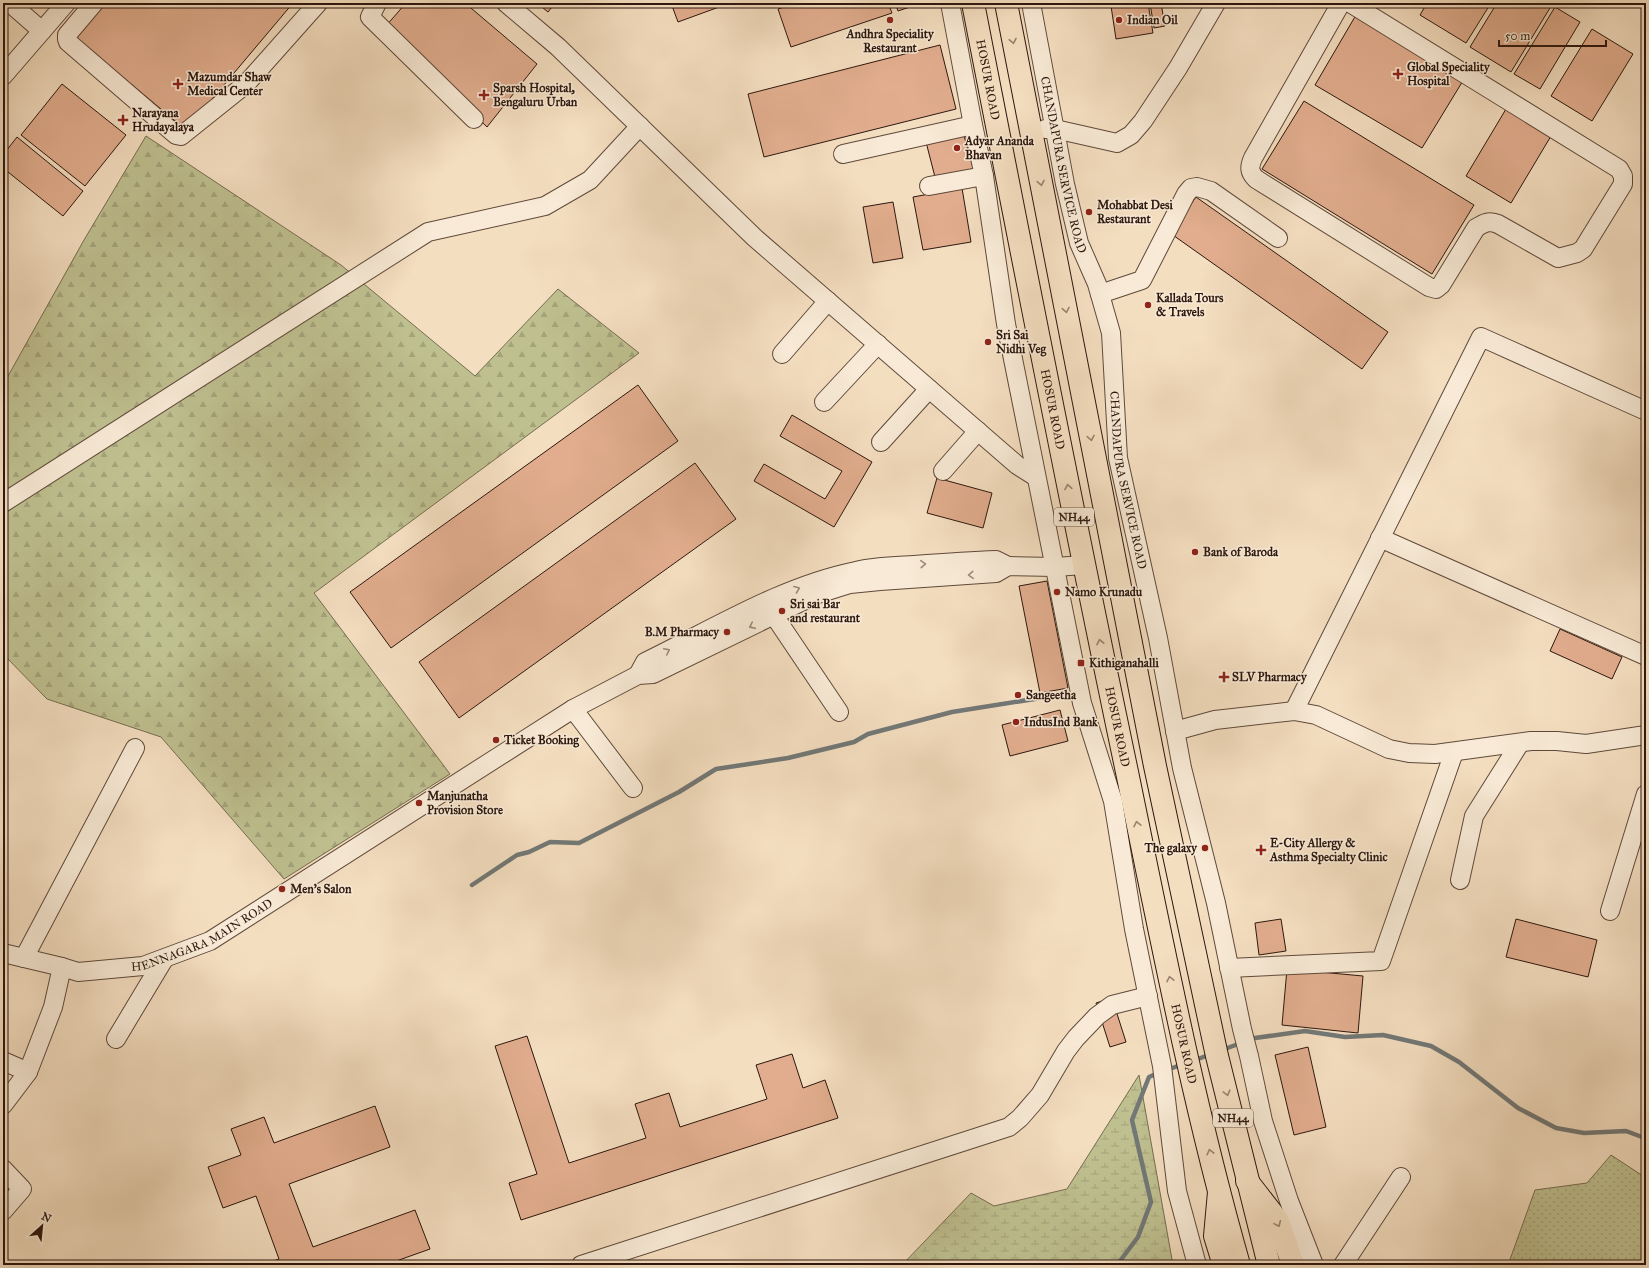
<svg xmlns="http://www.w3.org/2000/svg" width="1649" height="1268" viewBox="0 0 1649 1268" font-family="'IM FELL Great Primer',serif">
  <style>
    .grass { fill: url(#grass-dots); stroke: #766c4f }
    .forest { fill: url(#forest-firs); stroke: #766c4f }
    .wetland { fill: url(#wetland-marsh); stroke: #766c4f }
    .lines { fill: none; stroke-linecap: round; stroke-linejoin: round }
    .stream { stroke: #727876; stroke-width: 4.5 }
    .building { fill: #e1ad8e; stroke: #2d170e }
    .minor-casing { stroke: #5f493a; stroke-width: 20 }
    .major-casing { stroke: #2d170e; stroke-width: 24 }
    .highway-casing { stroke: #2d170e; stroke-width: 24 }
    .minor { stroke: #f8ead6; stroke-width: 18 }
    .major { stroke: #f4dec0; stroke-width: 22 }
    .highway { stroke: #f4dec0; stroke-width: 22 }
    .oneway { stroke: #9a8470 }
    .oneway2 { stroke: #9d8b7c }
    .poi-dot { fill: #8f2418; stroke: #f8ead6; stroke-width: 1.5 }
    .labels { text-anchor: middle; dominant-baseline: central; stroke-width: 3; stroke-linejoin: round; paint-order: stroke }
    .shield { fill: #f8ead6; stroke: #6a564a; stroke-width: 1 }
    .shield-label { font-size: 11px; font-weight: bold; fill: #2d170e }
    .poi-label { font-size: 12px; font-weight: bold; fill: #2d170e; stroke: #f8ead6; text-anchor: start }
    .street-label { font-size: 12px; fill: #2d170e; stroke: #f8ead6 }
  </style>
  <defs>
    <pattern id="grass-dots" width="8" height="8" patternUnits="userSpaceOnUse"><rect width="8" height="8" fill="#bfc090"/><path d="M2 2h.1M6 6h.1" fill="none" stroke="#a4a47b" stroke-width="1.8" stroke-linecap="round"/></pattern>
    <pattern id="forest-firs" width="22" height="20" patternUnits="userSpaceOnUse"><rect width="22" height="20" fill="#bfc090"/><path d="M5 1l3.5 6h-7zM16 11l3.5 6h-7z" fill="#a4a47b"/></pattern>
    <pattern id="wetland-marsh" width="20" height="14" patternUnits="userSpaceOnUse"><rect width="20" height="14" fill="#bfc090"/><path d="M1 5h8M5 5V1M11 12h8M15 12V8" fill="none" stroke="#a4a47b"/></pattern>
  </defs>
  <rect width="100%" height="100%" fill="#f4dec0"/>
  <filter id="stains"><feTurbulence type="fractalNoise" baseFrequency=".005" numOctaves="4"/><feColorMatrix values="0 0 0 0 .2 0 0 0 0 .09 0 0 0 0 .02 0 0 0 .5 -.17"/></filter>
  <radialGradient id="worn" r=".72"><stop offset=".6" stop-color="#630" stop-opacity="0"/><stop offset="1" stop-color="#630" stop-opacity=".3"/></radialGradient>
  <path class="grass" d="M1611,1155L1646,1178V1265H1508L1535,1190L1587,1183Z"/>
  <path class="forest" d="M146,136L341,265L475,376L558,289L639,353L314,593L450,774L284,879L161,737L47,699L3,654V385L84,240Z"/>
  <path class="wetland" d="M1139,1075L1173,1265H902L971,1193L994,1206L1067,1189Z"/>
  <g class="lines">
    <path class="stream" d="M472,885L517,855L529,852L550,842L579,843L679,792L716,769L788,758L854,742L868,734L952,712L1066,694
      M1248,1041L1255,1038L1305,1031L1345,1037L1383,1035L1431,1046L1459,1062L1518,1108L1556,1128L1584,1133L1626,1131L1642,1137L1646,1142
      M1222,1050L1241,1043
      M1193,1061L1211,1054
      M1167,1070L1183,1064
      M1117,1265L1138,1237L1151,1202L1132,1120L1149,1077L1158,1073"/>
  </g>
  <path class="building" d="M105,3H293L186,130L76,38Z
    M406,3H465L537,64L487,127L385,27Z
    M537,3H555L548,12Z
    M671,3H730L678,22Z
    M797,3H888L892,13L791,47L778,9Z
    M895,3H922L898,11Z
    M1127,3H1148L1153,33L1116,39L1111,6Z
    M1150,3H1161L1165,26L1154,28Z
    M1279,3H1290L1288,7Z
    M1427,3H1491L1466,43L1420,15Z
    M1497,3H1553L1511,72L1470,47Z
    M1555,7L1580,22L1540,89L1514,74Z
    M1356,15L1464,79L1422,148L1315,85Z
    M1592,29L1633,54L1592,121L1551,96Z
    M940,45L956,109L764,157L748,94Z
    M62,84L126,135L85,186L21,135Z
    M1304,101L1474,205L1432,274L1262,169Z
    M1506,109L1551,136L1511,203L1466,176Z
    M963,132L974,171L936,181L926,142Z
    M17,137L83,191L63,216L3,168V155Z
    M962,188L971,242L923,250L913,197Z
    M1196,197L1388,332L1362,369L1170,233Z
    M893,202L903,258L873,263L863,207Z
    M638,385L678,441L391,648L350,592Z
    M792,415L872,462L834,527L754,481L764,464L825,499L842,471L780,436Z
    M695,463L736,519L459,718L419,662Z
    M937,478L992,493L983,528L927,513Z
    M1047,581L1068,688L1040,693L1019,586Z
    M1560,629L1622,657L1612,679L1550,651Z
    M1060,710L1068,741L1010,756L1002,725Z
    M1281,919L1286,951L1259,955L1255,923Z
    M1516,919L1597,940L1588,977L1506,957Z
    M1287,969L1363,976L1358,1033L1282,1025Z
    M1112,998L1126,1042L1110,1047L1096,1003Z
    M527,1036L569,1163L646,1138L635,1104L669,1093L680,1127L767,1099L756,1065L792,1054L803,1088L825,1080L838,1118L521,1220L509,1183L537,1174L495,1046Z
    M1308,1047L1326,1127L1294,1135L1275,1055Z
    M375,1106L390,1147L289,1184L313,1247L415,1210L430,1249L385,1265H263L279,1259L256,1196L223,1208L208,1167L241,1155L231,1129L264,1117L274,1143Z"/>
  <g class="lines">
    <g class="minor-casing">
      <g id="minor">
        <path d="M10,3L42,31"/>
        <path d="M94,3L67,35V39L68,42L176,135L181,136L246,84L318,3"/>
        <path d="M377,3L370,17L474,119"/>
        <path d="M506,3L558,47L755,238L1017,465L1036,477"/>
        <path d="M950,3L973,125L984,176L1006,324L1082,703L1113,801L1134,929L1162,1066L1177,1191L1197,1265"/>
        <path id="s1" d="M1031,3L1065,184L1079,243L1097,284L1111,333L1118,458L1158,638L1182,768L1216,903L1242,1029L1249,1056L1263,1121L1289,1201L1314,1265"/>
        <path d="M1341,3L1253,158C1249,167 1249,172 1256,179L1429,287L1436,289L1441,285L1476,228C1484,223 1489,220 1498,224L1558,258L1577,253L1583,249L1623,184V176L1619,169L1350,3"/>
        <path d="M3,76L66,3"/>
        <path d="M1045,129H1055L1117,143L1131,135L1143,121L1178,68L1216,3"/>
        <path d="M843,154L973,125"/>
        <path d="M929,186L984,176"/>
        <path d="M1100,294L1142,280L1186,194L1191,188L1197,187L1211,191L1278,238"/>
        <path d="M782,354L828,301"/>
        <path d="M824,402L878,344"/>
        <path d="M881,442L929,389"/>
        <path d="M943,471L978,431"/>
        <path d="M3,503L428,232L545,206L590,180L640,126"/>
        <path d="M1380,538L1646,656"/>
        <path d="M767,605L839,712"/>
        <path d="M638,675L645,662C713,629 782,586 856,571C875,566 895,566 914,565C941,563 969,561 996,560L1008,566"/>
        <path d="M573,709L633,788"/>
        <path d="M1294,711L1481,337L1646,411"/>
        <path d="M1175,731L1215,720L1294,711L1316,715L1389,749L1409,753L1435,754L1531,741H1557L1586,744L1646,735"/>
        <path d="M1460,880L1474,816L1520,743"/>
        <path d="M1610,911L1646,794"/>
        <path id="s2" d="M3,953L62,967L78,972L143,966L210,941L573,709L638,675L653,674L774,615L818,594L837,588L850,584L880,581L996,573L1008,566L1055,567L1084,565"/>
        <path d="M24,958L135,748"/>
        <path d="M1229,968L1381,961L1454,752"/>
        <path d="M116,1039L164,959"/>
        <path d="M3,1061L28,1072"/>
        <path d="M3,1105L28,1072L53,1007L62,967"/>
        <path d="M3,1169L22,1189L3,1211"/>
        <path d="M581,1265L1009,1127L1020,1118L1040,1095L1066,1051L1076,1038L1097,1016L1112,1005L1148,996"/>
        <path d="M1343,1265L1401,1177"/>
      </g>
    </g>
    <g class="major-casing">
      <path id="major" d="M1247,1181L1278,1221L1293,1265
        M1219,1192L1215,1236L1224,1265"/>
    </g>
    <g class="highway-casing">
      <g id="highway">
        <path id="s3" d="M973,3C1023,260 1073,516 1127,772C1161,937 1193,1103 1239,1265"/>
        <path d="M1006,3L1155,766L1217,1056L1269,1265"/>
      </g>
    </g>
    <use href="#minor" class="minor"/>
    <use href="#major" class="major"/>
    <use href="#highway" class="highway"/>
  </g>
  <defs><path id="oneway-chevron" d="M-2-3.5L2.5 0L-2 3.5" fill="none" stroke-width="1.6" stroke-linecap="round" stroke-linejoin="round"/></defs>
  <g class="oneway">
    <use href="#oneway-chevron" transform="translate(1013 41) rotate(79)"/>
    <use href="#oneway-chevron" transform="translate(1041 183) rotate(79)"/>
    <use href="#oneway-chevron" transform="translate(1066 310) rotate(79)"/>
    <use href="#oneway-chevron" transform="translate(1091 438) rotate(79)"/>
    <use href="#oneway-chevron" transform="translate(1068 487) rotate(-101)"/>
    <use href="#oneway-chevron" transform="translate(1100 642) rotate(-102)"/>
    <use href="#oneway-chevron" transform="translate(1137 824) rotate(-102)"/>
    <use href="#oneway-chevron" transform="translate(1170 979) rotate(-102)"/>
    <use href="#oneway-chevron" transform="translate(1227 1093) rotate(75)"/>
    <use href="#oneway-chevron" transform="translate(1210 1152) rotate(-104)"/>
    <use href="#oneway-chevron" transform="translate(1278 1224) rotate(66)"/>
  </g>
  <g class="oneway2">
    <use href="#oneway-chevron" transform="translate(923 564) rotate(-4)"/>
    <use href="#oneway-chevron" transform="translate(971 575) rotate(176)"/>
    <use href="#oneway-chevron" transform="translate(797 589) rotate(-21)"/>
    <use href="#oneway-chevron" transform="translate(752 626) rotate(154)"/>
    <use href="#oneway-chevron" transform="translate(667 651) rotate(-26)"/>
  </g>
  <g class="poi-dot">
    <circle cx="890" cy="20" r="4"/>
    <circle cx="1119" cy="20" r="4"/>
    <path d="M1396 68h4v4h4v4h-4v4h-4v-4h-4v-4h4z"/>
    <path d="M176 78h4v4h4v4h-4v4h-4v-4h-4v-4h4z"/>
    <path d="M482 89h4v4h4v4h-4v4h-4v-4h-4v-4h4z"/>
    <path d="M121 114h4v4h4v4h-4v4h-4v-4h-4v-4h4z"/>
    <circle cx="957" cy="148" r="4"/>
    <circle cx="1089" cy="212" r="4"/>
    <circle cx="1148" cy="305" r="4"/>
    <circle cx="988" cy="342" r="4"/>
    <circle cx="1195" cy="552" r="4"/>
    <circle cx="1057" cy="592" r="4"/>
    <circle cx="782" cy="611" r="4"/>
    <circle cx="727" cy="632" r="4"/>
    <rect x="1077" y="659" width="8" height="8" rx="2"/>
    <path d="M1222 671h4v4h4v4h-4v4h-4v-4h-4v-4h4z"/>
    <circle cx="1018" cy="695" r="4"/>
    <circle cx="1016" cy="722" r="4"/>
    <circle cx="496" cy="740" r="4"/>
    <circle cx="419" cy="803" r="4"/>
    <circle cx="1205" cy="848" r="4"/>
    <path d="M1259 844h4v4h4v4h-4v4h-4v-4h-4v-4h4z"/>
    <circle cx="282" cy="889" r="4"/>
  </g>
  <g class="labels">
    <g class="shield">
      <rect x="1054" y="508" width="40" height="18" rx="3"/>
      <rect x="1213" y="1109" width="40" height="18" rx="3"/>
    </g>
    <g class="shield-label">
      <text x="1074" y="517">NH44</text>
      <text x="1233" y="1118">NH44</text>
    </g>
    <g class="poi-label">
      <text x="1127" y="20">Indian Oil</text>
      <text x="890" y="34" text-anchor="middle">Andhra Speciality<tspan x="890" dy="14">Restaurant</tspan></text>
      <text x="1407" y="67">Global Speciality<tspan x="1407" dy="14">Hospital</tspan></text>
      <text x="187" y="77">Mazumdar Shaw<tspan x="187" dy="14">Medical Center</tspan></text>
      <text x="493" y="88">Sparsh Hospital,<tspan x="493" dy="14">Bengaluru Urban</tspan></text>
      <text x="132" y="113">Narayana<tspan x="132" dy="14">Hrudayalaya</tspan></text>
      <text x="965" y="141">Adyar Ananda<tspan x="965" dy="14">Bhavan</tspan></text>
      <text x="1097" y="205">Mohabbat Desi<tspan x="1097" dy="14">Restaurant</tspan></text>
      <text x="1156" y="298">Kallada Tours<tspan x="1156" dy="14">&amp; Travels</tspan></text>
      <text x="996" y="335">Sri Sai<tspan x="996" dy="14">Nidhi Veg</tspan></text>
      <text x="1203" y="552">Bank of Baroda</text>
      <text x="1065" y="592">Namo Krunadu</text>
      <text x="790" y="604">Sri sai Bar<tspan x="790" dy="14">and restaurant</tspan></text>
      <text x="719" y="632" text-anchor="end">B.M Pharmacy</text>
      <text x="1089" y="663">Kithiganahalli</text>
      <text x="1232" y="677">SLV Pharmacy</text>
      <text x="1026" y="695">Sangeetha</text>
      <text x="1024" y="722">IndusInd Bank</text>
      <text x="504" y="740">Ticket Booking</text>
      <text x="427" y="796">Manjunatha<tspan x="427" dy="14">Provision Store</tspan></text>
      <text x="1270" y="843">E-City Allergy &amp;<tspan x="1270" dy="14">Asthma Specialty Clinic</tspan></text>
      <text x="1197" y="848" text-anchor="end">The galaxy</text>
      <text x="290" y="889">Men's Salon</text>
    </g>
    <g class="street-label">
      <text stroke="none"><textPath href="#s3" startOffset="78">HOSUR ROAD</textPath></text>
      <text stroke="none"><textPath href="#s1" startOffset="165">CHANDAPURA SERVICE ROAD</textPath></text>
      <text stroke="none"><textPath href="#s3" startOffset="414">HOSUR ROAD</textPath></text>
      <text stroke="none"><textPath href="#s1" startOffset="489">CHANDAPURA SERVICE ROAD</textPath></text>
      <text stroke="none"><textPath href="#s3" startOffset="738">HOSUR ROAD</textPath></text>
      <text stroke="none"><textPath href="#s2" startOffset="209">HENNAGARA MAIN ROAD</textPath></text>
      <text stroke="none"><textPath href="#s3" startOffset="1062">HOSUR ROAD</textPath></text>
    </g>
  </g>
  <rect width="1649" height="1268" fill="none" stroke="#f4dec0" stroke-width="16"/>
  <rect x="4" y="4" width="1641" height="1260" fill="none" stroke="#2d170e" stroke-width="2"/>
  <rect x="8" y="8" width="1633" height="1252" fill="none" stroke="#2d170e"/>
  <g transform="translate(42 1226) rotate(27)" stroke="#f8ead6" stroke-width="3" paint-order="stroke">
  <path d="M0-3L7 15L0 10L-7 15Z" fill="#2d170e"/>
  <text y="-6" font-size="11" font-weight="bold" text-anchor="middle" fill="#2d170e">N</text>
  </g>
  <path d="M1499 40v6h107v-6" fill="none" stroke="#2d170e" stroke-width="2"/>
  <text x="1505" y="40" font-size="12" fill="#2d170e" stroke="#f8ead6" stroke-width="3" paint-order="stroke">50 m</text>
  <rect width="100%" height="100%" filter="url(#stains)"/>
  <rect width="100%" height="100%" fill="url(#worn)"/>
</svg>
